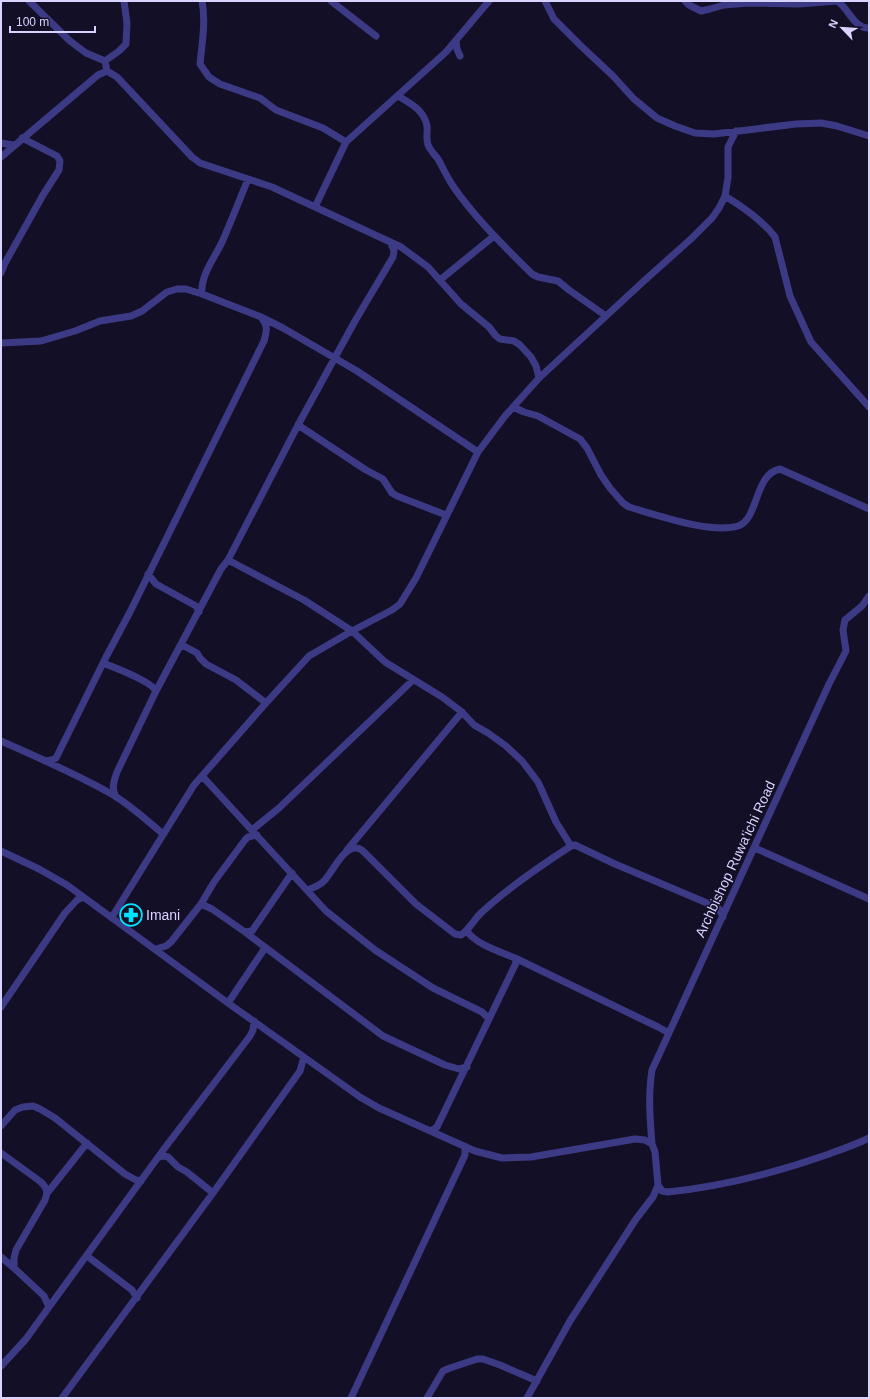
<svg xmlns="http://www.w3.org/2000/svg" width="870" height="1399" viewBox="0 0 870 1399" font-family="Helvetica,sans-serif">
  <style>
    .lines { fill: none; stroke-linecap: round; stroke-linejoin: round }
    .minor { stroke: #3d3a85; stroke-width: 7 }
    .labels { text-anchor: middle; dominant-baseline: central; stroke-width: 3; stroke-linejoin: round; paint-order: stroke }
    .street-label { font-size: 14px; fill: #d9d4ff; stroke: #130f26 }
    .poi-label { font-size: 14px; fill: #d9d4ff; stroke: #130f26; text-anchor: start }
  </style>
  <rect width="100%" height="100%" fill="#130f26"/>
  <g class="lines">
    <path class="minor" d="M29,1L70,41L86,53L105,61L107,71
      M202,1C206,22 202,43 200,64L209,77L220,84L260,98L276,110L323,128L346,142
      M331,1L376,36
      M545,1L554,19L580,45L613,76L634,99L657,118L675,126L695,133L714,134L796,124L821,123L837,126L869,136
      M685,1L689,5L701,11L710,9L724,5L749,3L799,4L837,1C848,7 854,29 869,28
      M456,41L457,49L460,56
      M105,61L119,51L126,44L127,23L124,1
      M398,96C411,104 424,110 427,126C428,133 425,140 429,147C431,151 435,155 438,159C443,168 447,177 453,186C474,217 505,247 532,274L538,277L558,281L569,290L606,316
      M1,143L13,145
      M1,157L98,75L107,71L117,77L192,157L200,163L272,187L401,247L428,267L461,304L489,327L496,336L500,339L514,341L520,345L531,357L536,366L539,378
      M725,196C743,207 762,220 775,237L790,296L811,342L869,407
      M315,207L346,142L446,52L489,1
      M1,273L5,263L43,195L59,170L60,161L57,156L22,138
      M440,280L494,236
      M202,294C200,275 216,256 223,240C232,219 240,199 248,179
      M1,343L41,341L75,331L100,321L131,316L142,311L167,292L177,289H186L202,294L261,317L283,328L357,371L478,452
      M513,407L524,412L538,416L580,439L587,448L601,475L610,488L623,503L629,507C656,515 711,534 738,526C759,519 754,474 780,469L869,509
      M298,425L366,470L383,479L392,493L397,496L446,515
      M228,560L304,600L352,631L385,662L442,697L462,712L474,725L488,733L506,746L522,761L538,782L556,822L571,846
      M148,574L156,584L196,606L199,612
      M182,645L197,653L200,658L206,664L236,680L266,703
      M103,663C115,668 151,681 156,691
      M1,741C39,758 79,775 115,796C132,807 148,821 163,834
      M45,761L52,760L56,758L106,657L130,612L264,341C267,330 268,326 261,317
      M203,777L326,911L375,950L433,988L482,1012L489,1019
      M116,797C111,788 114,781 117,772L156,691L221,569L228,560L298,425L355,321L393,257L394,251L391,243
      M252,830L279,808L413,680
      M755,848L869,899
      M347,850L462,712
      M1,851L39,869L67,885L228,1003L360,1097L379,1108L475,1151L502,1158L531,1157L635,1139L645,1140L652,1144L655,1152L658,1185L662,1191L668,1192C724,1186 772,1174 826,1155C840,1150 855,1145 869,1138
      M307,890C313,888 319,886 324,881C332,873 343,847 356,848C359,848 362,850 364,852L416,904L455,934L461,935C470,929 474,919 482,912C509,887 540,866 571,846L575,845L615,864L714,906L719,909L723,917
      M201,904L212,909L245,932L252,931L292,873
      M112,917L194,785L266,703L309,656L352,631L392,610L400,604L416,578L478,452L505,416L539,378L645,280L692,238L712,218L719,208L725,196L728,178V147L736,131
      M245,932L383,1036L445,1065L459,1069L467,1067
      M156,949L166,946L171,942L201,904L214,882L245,840L248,837L257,835
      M515,958L658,1027L669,1033
      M228,1003L265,948
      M1,1007L65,913L77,900L83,897
      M1,1126L15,1110L23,1107L33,1106L40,1109L55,1118L125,1174L136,1180L141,1181
      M431,1131L437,1127L516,963L515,958C501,952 475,944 467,931
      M652,1144C650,1119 648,1094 652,1070L829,684L846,651L843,630L845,620L862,606L869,596
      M1,1153L41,1182C47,1188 48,1192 45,1200L16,1250L14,1258V1268L44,1296L49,1307L26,1339L1,1366
      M159,1157L164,1156L168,1157L178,1167L187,1172L213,1193
      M48,1192L87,1143
      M87,1256L132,1290L137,1298
      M1,1257L14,1268
      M49,1307L164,1149L250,1036L253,1030L254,1021
      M62,1398L213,1193L300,1071L304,1057
      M351,1398L465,1155V1147
      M427,1398L443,1371L450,1368L477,1359H483L500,1365L537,1381
      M527,1398L570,1321L636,1219L653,1197L658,1185"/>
  </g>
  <defs>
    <g id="pharmacy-ring" transform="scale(1.15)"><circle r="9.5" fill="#130f26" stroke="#00e5ff" stroke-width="1.5"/><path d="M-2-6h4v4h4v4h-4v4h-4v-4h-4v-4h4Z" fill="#00e5ff"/></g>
  </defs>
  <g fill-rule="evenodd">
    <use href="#pharmacy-ring" x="131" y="915"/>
  </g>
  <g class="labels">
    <g class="street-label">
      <text transform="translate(735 859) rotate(-65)">Archbishop Ruwa'ichi Road</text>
    </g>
    <g class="poi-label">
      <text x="146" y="915">Imani</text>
    </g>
  </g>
  <rect width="870" height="1399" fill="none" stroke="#d9d4ff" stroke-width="4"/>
  <g transform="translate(842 28) rotate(295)" stroke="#130f26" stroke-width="3" paint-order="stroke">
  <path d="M0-3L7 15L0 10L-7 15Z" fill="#d9d4ff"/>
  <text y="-6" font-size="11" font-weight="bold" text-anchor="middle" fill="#d9d4ff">N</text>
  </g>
  <path d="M10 26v6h85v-6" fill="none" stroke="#d9d4ff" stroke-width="2"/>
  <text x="16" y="26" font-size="12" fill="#d9d4ff" stroke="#130f26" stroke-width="3" paint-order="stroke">100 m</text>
</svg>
